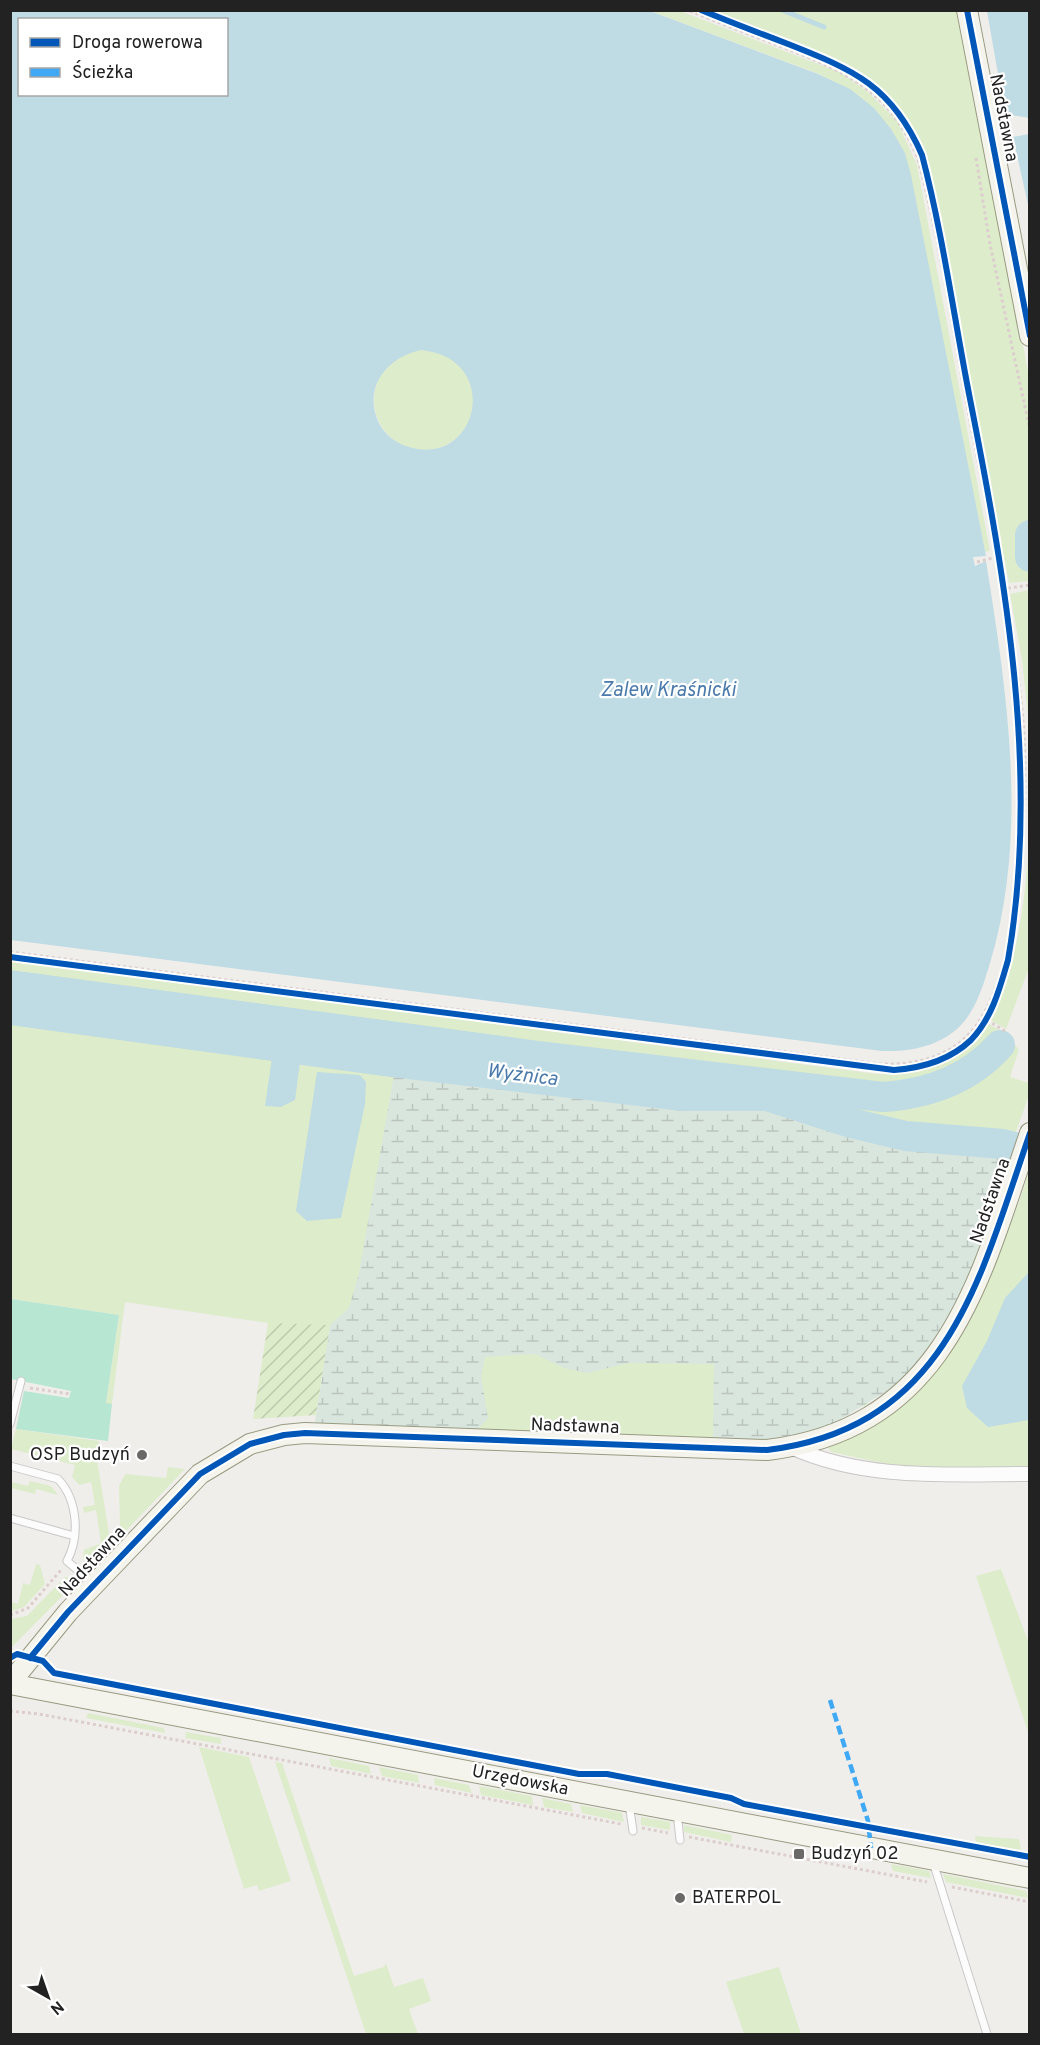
<svg xmlns="http://www.w3.org/2000/svg" width="1040" height="2045" viewBox="0 0 1040 2045" font-family="Overpass,sans-serif">
  <style>
    .grass { fill: #ddeccb }
    .wetland { fill: url(#wetland-marsh) }
    .garden { fill: url(#garden-furrows) }
    .pitch { fill: #b7e6d2 }
    .water { fill: #bfdbe3; fill-rule: evenodd }
    .lines { fill: none; stroke-linecap: round; stroke-linejoin: round }
    .stream { stroke: #bfdbe3; stroke-width: 5 }
    .river { stroke: #bfdbe3; stroke-width: 30 }
    .lane-casing { stroke: #c9c8c7; stroke-width: 9 }
    .street-casing { stroke: #c9c8c7; stroke-width: 16 }
    .secondary-casing { stroke: #999a82; stroke-width: 22 }
    .path { stroke: #dccecd; stroke-width: 3; stroke-dasharray: 3 3; stroke-linecap: butt }
    .lane { stroke: #fdfcfc; stroke-width: 7 }
    .street { stroke: #fdfcfc; stroke-width: 14 }
    .secondary { stroke: #f4f4ed; stroke-width: 20 }
    .quiet { stroke: #3fa9f5; stroke-width: 4.5; stroke-dasharray: 9 4.5; stroke-linecap: butt }
    .cycleway-casing { stroke: #fff; stroke-width: 10 }
    .cycleway { stroke: #0057b8; stroke-width: 6 }
    .poi-dot { fill: #6a6968; stroke: #fff; stroke-width: 2 }
    .labels { text-anchor: middle; dominant-baseline: central; stroke-width: 4.5; stroke-linejoin: round; paint-order: stroke }
    .street-label { font-size: 18px; fill: #222; stroke: #fff }
    .poi-label { font-size: 18px; fill: #222; stroke: #fff; text-anchor: start }
    .water-label { font-size: 20px; font-style: italic; fill: #4a7aab; stroke: #fff }
  </style>
  <defs>
    <pattern id="wetland-marsh" width="20" height="14" patternUnits="userSpaceOnUse" patternTransform="scale(1.5)"><rect width="20" height="14" fill="#d9e6de"/><path d="M1 5h8M5 5V1M11 12h8M15 12V8" fill="none" stroke="#bac5be"/></pattern>
    <pattern id="garden-furrows" width="10" height="10" patternUnits="userSpaceOnUse" patternTransform="scale(1.5)"><rect width="10" height="10" fill="#ddeccb"/><path d="M-1 1l2-2M0 10L10 0M9 11l2-2" fill="none" stroke="#bdcaae"/></pattern>
  </defs>
  <rect width="100%" height="100%" fill="#f0eeeb"/>
  <path class="grass" d="M650,11H680L839,72L867,91L897,121L917,165L990,551L985,552L905,153L874,108L850,90L819,74Z
    M710,11H959L1029,377L1030,519L1022,537L1029,581L1009,583L930,170C898,65 801,46 710,11Z
    M374 400a50 50 0 1 1 100 0a50 50 0 1 1-100 0Z
    M1029,590H1030L1029,725L1022,660L1010,594Z
    M1029,837V968L1006,1029L989,1019C1018,964 1026,899 1029,837Z
    M11,961L877,1074C923,1073 960,1063 987,1023L1005,1033L1002,1041L1016,1046L1019,1050L1010,1077L1029,1083V1095L1012,1143L908,1132L767,1093H680L346,1052L351,1035L881,1100C927,1099 969,1084 999,1049V1045L997,1044C962,1078 932,1091 883,1092L11,975Z
    M11,1013L127,1032L395,1069L687,1104L764,1102L856,1131L909,1143L1008,1151L1001,1177L867,1405L763,1442L315,1423L330,1326L268,1323L125,1302L112,1404H106L119,1315L11,1299Z
    M1029,1170V1469L896,1466L831,1452L826,1445C854,1431 886,1419 910,1398C950,1363 972,1315 992,1268C1006,1235 1020,1204 1029,1170Z
    M16,1429L99,1441L97,1460L111,1545L89,1568L83,1558L84,1550L101,1543L96,1510L84,1513L83,1507L95,1505L91,1482L79,1485L72,1477L75,1465L11,1449Z
    M168,1467L185,1469L123,1534L120,1528L119,1486L125,1474L166,1478Z
    M30,1481L51,1486L58,1495L36,1489L35,1494L11,1488V1482L28,1486Z
    M36,1564L40,1565L45,1584L24,1607L11,1611V1602L18,1604L23,1583L30,1585Z
    M1001,1569L1029,1643V1735L976,1576Z
    M65,1577L79,1579L11,1648V1619L27,1616Z
    M88,1713L164,1728L165,1733L86,1718Z
    M186,1732L221,1738V1744L185,1738Z
    M199,1747L249,1757L291,1881L259,1891L257,1885L244,1889Z
    M329,1758L369,1766L371,1774L331,1766Z
    M275,1762L282,1763L354,1976L384,1967L386,1963L394,1987L423,1978L431,2001L409,2009L418,2034H366Z
    M379,1767L418,1775L419,1783L382,1776Z
    M434,1778L469,1785L472,1793L435,1785Z
    M479,1786L532,1796L533,1805L481,1795Z
    M542,1798L571,1804L573,1812L544,1807Z
    M580,1805L622,1813L624,1822L582,1813Z
    M641,1817L670,1822V1830L641,1825Z
    M684,1825L732,1835L731,1842L684,1832Z
    M975,1836L1019,1839L1021,1850L976,1843Z
    M891,1864L929,1871L931,1878L893,1871Z
    M943,1874L1026,1891L1028,1898L946,1882Z
    M779,1967L801,2034H744L726,1982Z"/>
  <path class="wetland" d="M395,1069L687,1104L764,1102L856,1131L909,1143L1008,1151L989,1227L949,1322L900,1383L836,1422L791,1440L763,1442L713,1440L714,1364L628,1363L588,1373L564,1368L535,1354L485,1357L481,1376L488,1418L478,1429L315,1423L330,1325L349,1308L359,1273Z"/>
  <path class="garden" d="M268,1323L330,1325L316,1415L253,1419Z"/>
  <path class="pitch" d="M11,1299L119,1315L106,1403L112,1404L108,1441L16,1429L24,1391L69,1398L71,1391L11,1379Z"/>
  <path class="water" d="M11,10L650,11L818,74L850,89L874,108L891,129L905,153L911,175L986,556L973,557L975,566L986,561C1007,693 1029,833 990,963C983,986 976,1011 958,1028C937,1047 909,1052 882,1051L11,940ZM20,20H226V94H20ZM421,350C503,358 479,468 409,447C396,444 383,433 378,421C363,386 388,357 421,350Z
    M987,11H1029V118L1005,114Z
    M1029,134H1030L1029,209L1013,137Z
    M272,1058L300,1062L295,1100L281,1107L265,1106Z
    M317,1072L360,1075L366,1082L365,1104L341,1218L307,1221L296,1211Z
    M1029,1272V1420L988,1427L967,1408L962,1386L987,1341L1005,1298Z"/>
  <g class="lines">
    <path class="stream" d="M782,10L824,27"/>
    <path class="river" d="M1030,535V557
      M10,985L531,1055L883,1097C928,1094 969,1080 1000,1045
      M10,1010L391,1062L683,1096H767L851,1123L906,1136L1003,1144L1030,1151"/>
    <g class="lane-casing">
      <path id="lane" d="M10,1424L21,1381
        M10,1466L58,1479C78,1500 80,1537 67,1561L94,1584
        M10,1518L74,1536
        M629,1803L633,1831
        M677,1812L680,1840
        M933,1862L987,2034"/>
    </g>
    <g class="street-casing">
      <path id="street" d="M791,1447C865,1481 950,1474 1030,1474"/>
    </g>
    <g class="secondary-casing">
      <path id="secondary" d="M967,10L1030,336
        M10,1683L68,1612L200,1474L250,1444L284,1435L305,1433L767,1450C948,1428 980,1278 1030,1133
        M10,1684L1030,1878"/>
    </g>
    <path class="path" d="M976,158L990,244L1030,430
      M977,562L996,557
      M1002,589L1030,585
      M10,952L880,1064C910,1065 940,1060 964,1039C1024,986 1029,797 1023,721C1014,620 989,520 970,421C953,333 941,242 917,156C888,90 846,72 782,47C751,35 719,23 688,10
      M982,1017L1005,1031
      M30,1388L70,1394
      M10,1615L28,1608L61,1570
      M10,1711L39,1714L621,1824
      M642,1828L668,1833
      M689,1837L927,1882
      M952,1887L1030,1902"/>
    <use href="#lane" class="lane"/>
    <use href="#street" class="street"/>
    <use href="#secondary" class="secondary"/>
    <path class="quiet" d="M830,1700L868,1821L871,1848"/>
    <g class="cycleway-casing">
      <path id="cycleway" d="M967,10L1030,336
        M10,957L894,1070C922,1068 950,1060 971,1040C992,1018 1000,988 1008,960C1040,776 1006,581 970,399C954,318 943,235 922,155C892,86 854,70 788,44C759,33 730,22 701,10
        M10,1658L17,1654L43,1661L54,1673L579,1774H607L731,1798L744,1804L1030,1857
        M30,1658L68,1612L200,1474L250,1444L284,1435L305,1433L767,1450C948,1428 980,1278 1030,1133"/>
    </g>
    <use href="#cycleway" class="cycleway"/>
  </g>
  <g class="poi-dot">
    <circle cx="142" cy="1455" r="6"/>
    <rect x="793" y="1848" width="12" height="12" rx="3"/>
    <circle cx="680" cy="1898" r="6"/>
  </g>
  <g class="labels">
    <g class="street-label">
      <text transform="translate(1003 118) rotate(79)">Nadstawna</text>
      <text transform="translate(991 1201) rotate(-71)">Nadstawna</text>
      <text transform="translate(575 1427) rotate(2)">Nadstawna</text>
      <text transform="translate(93 1562) rotate(-47)">Nadstawna</text>
      <text transform="translate(520 1781) rotate(11)">Urzędowska</text>
    </g>
    <g class="poi-label">
      <text x="130" y="1455" text-anchor="end">OSP Budzyń</text>
      <text x="811" y="1854">Budzyń 02</text>
      <text x="692" y="1898">BATERPOL</text>
    </g>
    <g class="water-label">
      <text x="668" y="691">Zalew Kraśnicki</text>
      <text transform="translate(522 1076) rotate(7)">Wyżnica</text>
    </g>
  </g>
  <rect width="1040" height="2045" fill="none" stroke="#222222" stroke-width="24"/>
  <rect x="18" y="18" width="210" height="78" fill="#ffffff" stroke="#a7a7a7" stroke-width="1.5"/>
  <rect x="30" y="38" width="30" height="9" fill="#0057b8" stroke="#a7a7a7" stroke-width="1.5"/>
  <text x="72" y="48" font-size="18" fill="#222222">Droga rowerowa</text>
  <rect x="30" y="68" width="30" height="9" fill="#3fa9f5" stroke="#a7a7a7" stroke-width="1.5"/>
  <text x="72" y="78" font-size="18" fill="#222222">Ścieżka</text>
  <g transform="translate(48 1997) rotate(140)" stroke="#ffffff" stroke-width="4.5" paint-order="stroke">
  <path d="M0-4.5L10 22L0 15L-10 22Z" fill="#222222"/>
  <text y="-9" font-size="16" font-weight="bold" text-anchor="middle" fill="#222222">N</text>
  </g>
</svg>
